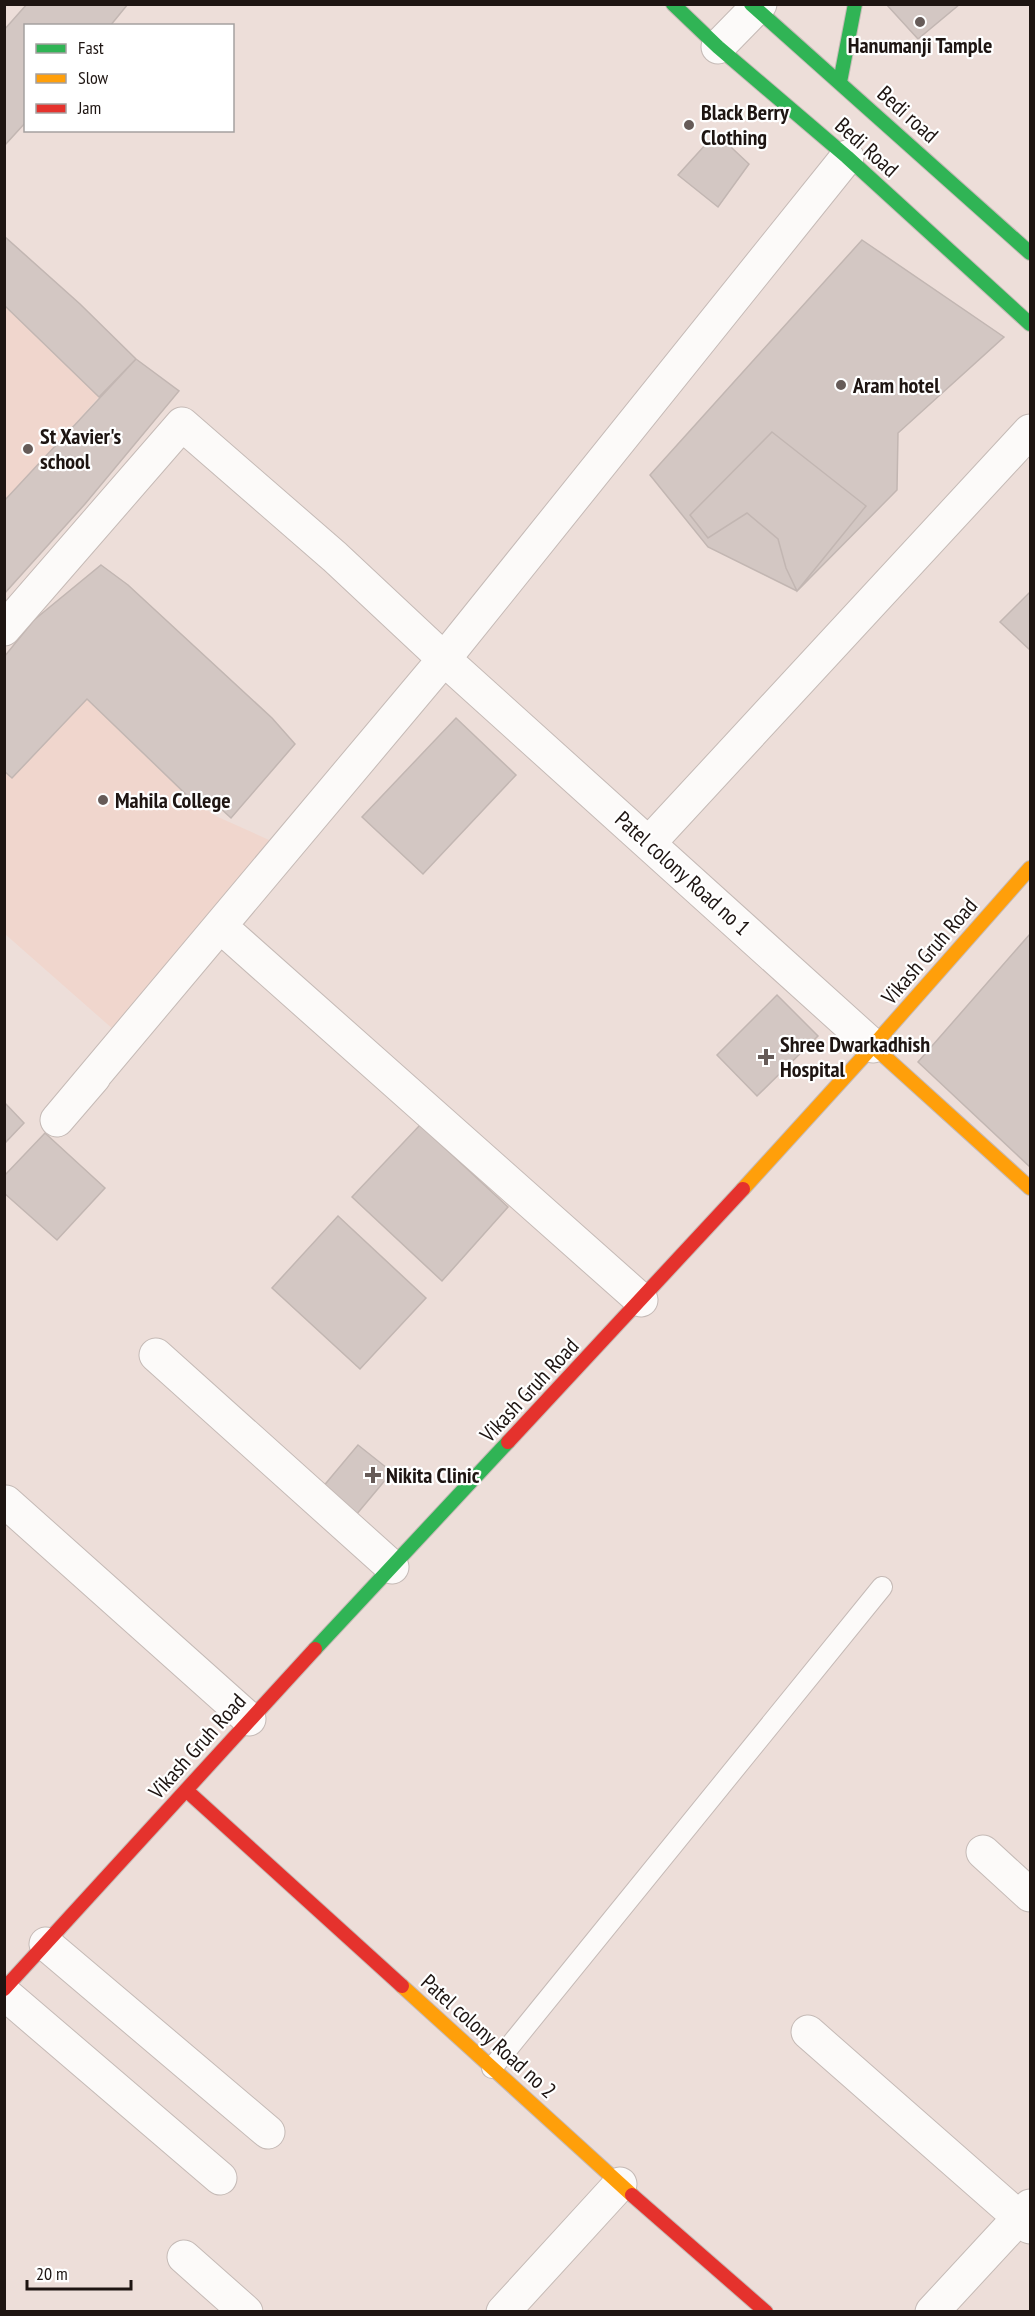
<svg xmlns="http://www.w3.org/2000/svg" width="1035" height="2316" viewBox="0 0 1035 2316" font-family="'PT Sans Narrow',sans-serif">
  <style>
    .built { fill: #f0d6cd }
    .building { fill: #d3c7c3; stroke: #c2b6b2; stroke-width: 1.5 }
    .lines { fill: none; stroke-linecap: round; stroke-linejoin: round }
    .lane-casing { stroke: #c5bab6; stroke-width: 22 }
    .street-casing { stroke: #c5bab6; stroke-width: 35 }
    .fast-casing { stroke: #c5bab6; stroke-width: 16 }
    .slow-casing { stroke: #c5bab6; stroke-width: 16 }
    .jam-casing { stroke: #c5bab6; stroke-width: 16 }
    .lane { stroke: #fcfaf9; stroke-width: 20 }
    .street { stroke: #fcfaf9; stroke-width: 33 }
    .fast { stroke: #30b455; stroke-width: 14 }
    .slow { stroke: #ff9f0a; stroke-width: 14 }
    .jam { stroke: #e5322d; stroke-width: 14 }
    .poi-dot { fill: #665b58; stroke: #fff; stroke-width: 2 }
    .labels { text-anchor: middle; dominant-baseline: central; stroke-width: 4.5; stroke-linejoin: round; paint-order: stroke }
    .poi-label { font-size: 22px; font-weight: bold; fill: #1e1512; stroke: #fff; text-anchor: start }
    .street-label { font-size: 22px; fill: #1e1512; stroke: #fff }
  </style>
  <rect width="100%" height="100%" fill="#edded9"/>
  <path class="built" d="M5,305L99,397L5,501Z
    M101,565L128,585L272,718L295,744L231,818L208,797L196,803L218,817L287,848L114,1030L5,934V657L34,620Z"/>
  <path class="building" d="M27,4H128L110,26H26V122L4,146V30Z
    M886,4H960L918,39Z
    M716,133L749,164L718,207L678,175Z
    M4,236L80,304L136,359L99,397L4,305Z
    M862,240L1004,337L898,433L897,490L797,591L708,547L650,475Z
    M136,359L179,391L85,504L4,594V501Z
    M772,432L866,506L797,591L786,568L778,539L747,513L708,538L690,515Z
    M101,565L128,585L272,718L295,744L231,818L208,797L195,803L87,699L12,778L4,771V657L34,620Z
    M1030,592V650L1000,622Z
    M456,718L516,775L423,874L362,817Z
    M1030,934V1167L918,1062Z
    M777,995L818,1036L757,1096L717,1055Z
    M4,1102L24,1123L4,1144Z
    M420,1125L508,1207L442,1281L352,1197Z
    M45,1133L105,1188L57,1240L4,1193V1176Z
    M338,1216L426,1298L360,1369L272,1288Z
    M358,1445L392,1472L356,1515L322,1488Z"/>
  <g class="lines">
    <g class="lane-casing">
      <path id="lane" d="M492,2068L882,1587"/>
    </g>
    <g class="street-casing">
      <path id="street" d="M718,47L760,4
        M4,629L182,424L335,557L444,659L873,1046
        M649,843L1030,431
        M220,926L641,1300
        M94,1077L57,1120L444,659L847,157
        M156,1355L392,1567
        M6,1502L249,1719
        M983,1852L1030,1895
        M46,1944L268,2132
        M4,1993L220,2178
        M808,2032L1030,2227
        M184,2257L246,2312
        M503,2312L620,2184
        M932,2312L1030,2206"/>
    </g>
    <g class="fast-casing">
      <path id="fast" d="M673,4L718,47L847,157L1030,324
        M751,4L1030,253
        M840,82L855,4
        M315,1649L508,1442"/>
    </g>
    <g class="slow-casing">
      <path id="slow" d="M873,1046L1030,1188
        M743,1189L873,1046L1030,868
        M402,1986L632,2195"/>
    </g>
    <g class="jam-casing">
      <path id="jam" d="M508,1442L743,1189
        M186,1790L402,1986
        M4,1989L315,1649
        M632,2195L766,2312"/>
    </g>
    <use href="#lane" class="lane"/>
    <use href="#street" class="street"/>
    <use href="#fast" class="fast"/>
    <use href="#slow" class="slow"/>
    <use href="#jam" class="jam"/>
  </g>
  <g class="poi-dot">
    <circle cx="920" cy="22" r="6"/>
    <circle cx="689" cy="125" r="6"/>
    <circle cx="841" cy="385" r="6"/>
    <circle cx="28" cy="449" r="6"/>
    <circle cx="103" cy="800" r="6"/>
    <path d="M763 1048h6v6h6v6h-6v6h-6v-6h-6v-6h6z"/>
    <path d="M370 1466h6v6h6v6h-6v6h-6v-6h-6v-6h6z"/>
  </g>
  <g class="labels">
    <g class="poi-label">
      <text x="920" y="45" text-anchor="middle">Hanumanji Tample</text>
      <text x="701" y="112">Black Berry<tspan x="701" dy="25">Clothing</tspan></text>
      <text x="853" y="385">Aram hotel</text>
      <text x="40" y="436">St Xavier's<tspan x="40" dy="25">school</tspan></text>
      <text x="115" y="800">Mahila College</text>
      <text x="780" y="1044">Shree Dwarkadhish<tspan x="780" dy="25">Hospital</tspan></text>
      <text x="386" y="1475">Nikita Clinic</text>
    </g>
    <g class="street-label">
      <text transform="translate(908 114) rotate(42)">Bedi road</text>
      <text transform="translate(867 147) rotate(42)">Bedi Road</text>
      <text transform="translate(683 873) rotate(42)">Patel colony Road no 1</text>
      <text transform="translate(929 951) rotate(-49)">Vikash Gruh Road</text>
      <text transform="translate(529 1390) rotate(-47)">Vikash Gruh Road</text>
      <text transform="translate(197 1746) rotate(-48)">Vikash Gruh Road</text>
      <text transform="translate(489 2036) rotate(42)">Patel colony Road no 2</text>
    </g>
  </g>
  <rect width="1035" height="2316" fill="none" stroke="#1e1512" stroke-width="12"/>
  <rect x="24" y="24" width="210" height="108" fill="#ffffff" stroke="#a5a1a0" stroke-width="1.5"/>
  <rect x="36" y="44" width="30" height="9" fill="#30b455" stroke="#a5a1a0" stroke-width="1.5"/>
  <text x="78" y="54" font-size="18" fill="#1e1512">Fast</text>
  <rect x="36" y="74" width="30" height="9" fill="#ff9f0a" stroke="#a5a1a0" stroke-width="1.5"/>
  <text x="78" y="84" font-size="18" fill="#1e1512">Slow</text>
  <rect x="36" y="104" width="30" height="9" fill="#e5322d" stroke="#a5a1a0" stroke-width="1.5"/>
  <text x="78" y="114" font-size="18" fill="#1e1512">Jam</text>
  <path d="M27 2280v9h104v-9" fill="none" stroke="#1e1512" stroke-width="3"/>
  <text x="36" y="2280" font-size="18" fill="#1e1512" stroke="#ffffff" stroke-width="4.5" paint-order="stroke">20 m</text>
</svg>
